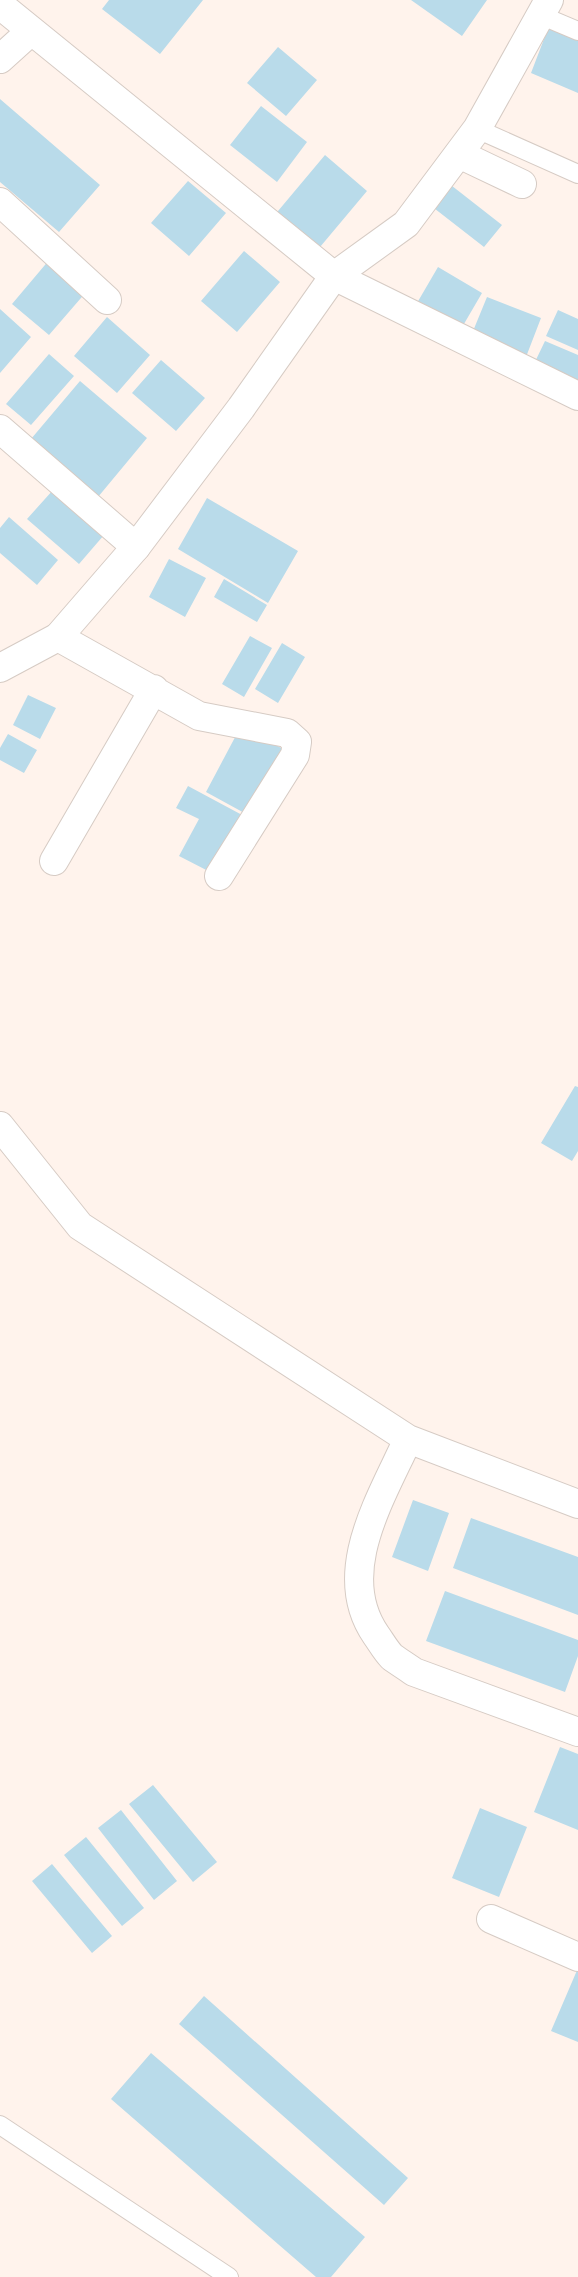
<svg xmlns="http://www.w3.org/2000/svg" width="578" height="2277" viewBox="0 0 578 2277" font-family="Mulish,sans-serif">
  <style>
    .building { fill: #b9dbea }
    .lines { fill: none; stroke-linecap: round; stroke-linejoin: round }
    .lane-casing { stroke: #d6cbc4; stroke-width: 20 }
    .street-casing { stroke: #d6cbc4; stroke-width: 30 }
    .secondary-casing { stroke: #d6cbc4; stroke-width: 30 }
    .lane { stroke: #fff; stroke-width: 18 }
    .street { stroke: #fff; stroke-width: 28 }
    .secondary { stroke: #fff; stroke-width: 28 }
  </style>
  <rect width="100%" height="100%" fill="#fff3ec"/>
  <path class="building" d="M109,0H203L160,54L102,9Z
    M411,0H487L462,36Z
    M549,26L578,37V93L531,73Z
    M278,47L317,80L286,116L247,83Z
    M0,99L100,185L59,232L0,182Z
    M261,106L307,142L277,182L230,145Z
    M325,155L367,191L315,253L273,217Z
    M188,181L226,213L189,256L151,223Z
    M447,182L502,225L484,247L430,205Z
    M244,251L280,282L237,332L201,301Z
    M50,259L87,291L49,335L12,304Z
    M438,267L482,293L461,329L417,303Z
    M487,297L541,318L526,357L471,336Z
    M0,309L31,337L0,373Z
    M558,310L578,319V350L546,336Z
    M107,317L150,355L117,393L74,356Z
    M545,341L578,355V386L533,366Z
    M49,354L74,376L31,425L6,404Z
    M161,360L205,398L176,431L132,393Z
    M80,381L147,438L98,497L31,439Z
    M53,490L104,535L79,564L27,519Z
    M207,498L298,551L268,603L178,549Z
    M9,517L58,560L37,585L0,553V528Z
    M169,559L206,578L185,617L149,597Z
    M224,579L267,605L257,622L214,597Z
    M250,636L272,648L244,697L222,684Z
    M282,643L305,657L278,703L255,689Z
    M28,695L56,708L40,739L13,725Z
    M241,726L283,749L248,815L206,792Z
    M8,734L37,750L24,773L0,760V748Z
    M188,786L244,816L214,874L179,856L199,819L176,808Z
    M575,1086L578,1087V1151L572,1161L541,1143Z
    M413,1500L449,1513L428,1571L392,1557Z
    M471,1518L578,1557V1615L453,1568Z
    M445,1591L578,1640V1656L565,1692L426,1641Z
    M560,1747L578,1754V1830L534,1812Z
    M153,1785L217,1862L193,1882L129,1804Z
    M480,1808L527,1827L499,1897L452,1878Z
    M121,1810L177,1881L154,1900L98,1828Z
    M86,1837L144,1908L122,1926L64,1855Z
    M52,1864L112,1936L92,1953L32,1881Z
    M578,1968V2042L551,2031Z
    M204,1996L408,2178L384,2205L179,2024Z
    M151,2053L365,2237L331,2277H316L111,2099Z"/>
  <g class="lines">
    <g class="lane-casing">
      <path id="lane" d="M540,15L578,31
        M477,129L578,174
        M0,2125L229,2277"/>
    </g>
    <g class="street-casing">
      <path id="street" d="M0,5L334,276L578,396
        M0,59L31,31
        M459,154L522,184
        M0,202L107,300
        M0,429L136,547
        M58,637L199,716L287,733L297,742L295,755L219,876
        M54,861L154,689
        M0,1126L80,1226L408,1439L578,1504
        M408,1439C382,1497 333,1573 376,1635C381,1642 386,1651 392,1657C399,1662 407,1667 414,1672L578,1732
        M491,1919L578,1957"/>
    </g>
    <g class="secondary-casing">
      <path id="secondary" d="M0,668L58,637L136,547L241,408L334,276L406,224L477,129L549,0"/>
    </g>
    <use href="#lane" class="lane"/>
    <use href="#street" class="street"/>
    <use href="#secondary" class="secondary"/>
  </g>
</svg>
